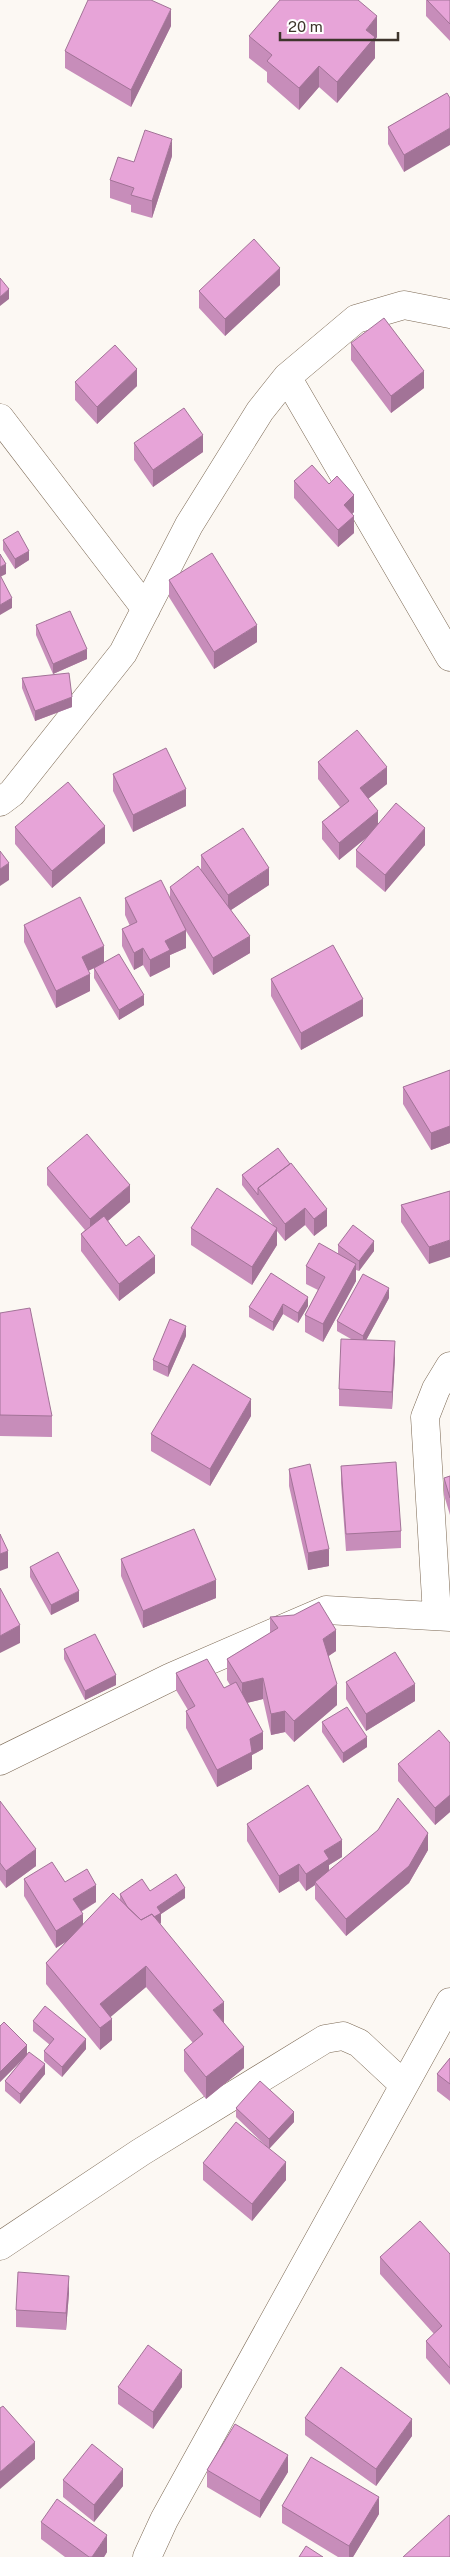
<svg xmlns="http://www.w3.org/2000/svg" width="450" height="2557" viewBox="0 0 450 2557" font-family="'Public Sans',sans-serif">
  <style>
    .lines { fill: none; stroke-linecap: round; stroke-linejoin: round }
    .minor-casing { stroke: #7c6954; stroke-width: 29 }
    .minor { stroke: #fff; stroke-width: 28 }
    .wall { fill: #c78dba }
    .shaded-wall { fill: #a27397 }
    .building { fill: #e7a4d8; stroke: #a27397 }
  </style>
  <rect width="100%" height="100%" fill="#fcf8f3"/>
  <g class="lines">
    <g class="minor-casing">
      <path id="minor" d="M287,377L450,657
        M0,418L146,609
        M0,802L12,793L123,653L189,525L260,411L287,377L356,319L404,305L450,314
        M437,1615L425,1417L436,1389L450,1366
        M0,1761L171,1677L326,1610L450,1617
        M0,2246L141,2152L325,2039L343,2036L359,2043L404,2085
        M147,2557L164,2520L450,2002"/>
    </g>
    <use href="#minor" class="minor"/>
  </g>
  <path class="wall" d="M426,0H450V41L426,16Z
    M171,26L131,107L65,68V51Z
    M249,36L377,37L375,40V58L337,103L319,87L299,110L267,82V72L249,58Z
    M447,93L404,172L388,144V127Z
    M172,156L152,218L131,212V205L110,198V180L134,162Z
    M280,285L225,336L199,308V291Z
    M351,343L424,388L391,413L351,360Z
    M75,382L137,386L97,424L75,400Z
    M134,443L203,452L153,487L134,460Z
    M294,481L354,512L352,514L354,533L338,547L294,498Z
    M3,540L29,560L15,569L3,550Z
    M169,580L257,642L214,669L169,597Z
    M36,625L87,659L53,674L36,635Z
    M22,678L72,707L35,721L22,688Z
    M318,762L387,784L368,799L378,824L425,845L385,892L356,867V850L366,838L339,860L322,839V822L340,807L318,779Z
    M113,774L186,806L133,832L113,791Z
    M15,827L105,843L52,888L15,844Z
    M201,855L269,885L231,910L250,953L213,975L186,931V948L170,955V967L150,977L143,965L134,970L122,946V929L130,926L125,915V898H170V887L201,870Z
    M24,925L104,963L144,1005L119,1020L94,978V968L102,964L88,971L90,991L56,1008L24,942Z
    M271,979L363,1016L301,1050L271,996Z
    M450,1070V1143L431,1150L403,1104V1087Z
    M278,1148L327,1226L314,1236L305,1225L285,1241L277,1231V1245L252,1285L191,1245V1228L273,1225L242,1185V1175Z
    M47,1168L130,1202L108,1221L126,1246L155,1273L119,1301L81,1251V1234L85,1230L47,1185Z
    M450,1191L429,1264L401,1222V1205Z
    M338,1245L374,1251L359,1271L356,1270V1281L323,1342L305,1332V1315L318,1290L306,1284V1266L338,1253Z
    M271,1273L308,1306L298,1323L283,1314L273,1331L249,1317V1307Z
    M389,1298L366,1340L395,1358L392,1409L339,1406V1389L351,1339L337,1331V1321Z
    M0,1313L52,1416V1437L0,1436Z
    M186,1336L168,1377L153,1370V1360Z
    M251,1416L210,1486L151,1451V1434Z
    M341,1466L401,1531V1548L346,1551L341,1483Z
    M289,1469L329,1566L308,1570L289,1486Z
    M450,1476V1515L444,1495V1478Z
    M121,1559L216,1598L143,1628L121,1576Z
    M30,1567L79,1601L51,1615L30,1577Z
    M270,1617L336,1651L328,1656L337,1705L294,1742L285,1732L271,1735L263,1699L247,1703L263,1749L252,1755V1769L217,1787L186,1728V1711L188,1710L176,1690V1673L224,1688L230,1685L227,1680V1659L270,1633Z
    M64,1649L116,1685L85,1700L64,1659Z
    M346,1682L415,1701L366,1731L346,1699Z
    M322,1722L367,1747L343,1763L322,1732Z
    M450,1743V1812L435,1825L398,1781V1764Z
    M0,1801L36,1866L6,1888L0,1880Z
    M247,1824L342,1857L329,1865V1871L428,1850L409,1883L346,1936L315,1899V1885L306,1891L299,1881L279,1893L247,1841Z
    M24,1879L65,1882L96,1902L81,1912L83,1925L120,1900V1894L150,1891L185,1898L161,1914V1923L160,1924L224,2023L244,2068L206,2099L184,2071V2050L193,2043L146,1987L110,2017L112,2040L100,2050L46,1984V1963L67,1941L56,1948L24,1896Z
    M33,2021L86,2049L62,2077L44,2061V2051L50,2045L33,2031Z
    M0,2026L27,2054L45,2074L20,2104L5,2091V2081L23,2059L0,2082Z
    M450,2058V2101L437,2091V2074Z
    M236,2108L294,2122L269,2149L236,2117Z
    M203,2163L286,2180L252,2221L203,2180Z
    M450,2254V2385L426,2358V2341L434,2334L380,2274V2257Z
    M69,2293L66,2330L16,2327V2310Z
    M118,2387H182L153,2429L118,2404Z
    M305,2418L412,2436L376,2486L305,2435Z
    M207,2470L288,2472L260,2518L207,2487Z
    M63,2480L123,2486L94,2522L63,2497Z
    M282,2506L379,2514L353,2557H338L282,2523Z
    M41,2522L107,2552L104,2557H65L41,2539Z"/>
  <path class="shaded-wall" d="M171,9V26L131,107V90Z
    M377,16V37L375,40V58L337,103V82L366,30Z
    M319,66V87L299,110V88Z
    M450,128V145L404,172V155Z
    M172,139V156L152,218V201Z
    M280,268V285L225,336V319Z
    M9,289V299L0,306V297Z
    M137,369V386L97,424V407Z
    M424,371V388L391,413V396Z
    M203,435V452L153,487V470Z
    M354,495V512L344,522V505Z
    M354,516V533L338,547V530Z
    M29,551V560L15,569V559Z
    M6,564V574L0,577V567Z
    M12,598V608L0,615V605Z
    M257,625V642L214,669V652Z
    M87,649V659L53,674V664Z
    M72,697V707L35,721V711Z
    M387,767V784L360,805V788Z
    M186,789V806L133,832V815Z
    M378,811V828L339,860V843Z
    M105,826V843L52,888V871Z
    M425,828V845L385,892V875Z
    M9,863V880L0,886V869Z
    M269,868V885L228,912V895Z
    M186,930V948L170,955V967L150,977V960L165,941Z
    M250,936V953L213,975V958Z
    M104,946V963L82,974V957Z
    M143,948V965L134,970V953Z
    M90,974V991L56,1008V991Z
    M144,995V1005L119,1020V1010Z
    M363,999V1016L301,1050V1033Z
    M450,1126V1143L431,1150V1133Z
    M130,1185V1202L90,1236V1219Z
    M305,1208V1225L285,1241V1224Z
    M327,1209V1226L314,1236V1219Z
    M277,1228V1245L252,1285V1267Z
    M450,1240V1257L429,1264V1247Z
    M374,1241V1251L359,1271V1261Z
    M155,1256V1273L119,1301V1284Z
    M356,1264V1281L323,1342V1324Z
    M389,1288V1298L363,1346V1336Z
    M308,1297V1306L298,1323V1313Z
    M283,1304V1314L273,1331V1322Z
    M186,1326V1336L168,1377V1367Z
    M395,1341V1358L392,1409V1392Z
    M251,1399V1416L210,1486V1469Z
    M329,1549V1566L308,1570V1553Z
    M8,1551V1568L0,1571V1554Z
    M216,1580V1598L143,1628V1611Z
    M79,1591V1601L51,1615V1605Z
    M20,1625V1643L0,1653V1636Z
    M336,1630V1651L323,1660V1639Z
    M116,1675V1685L85,1700V1691Z
    M263,1678V1699L242,1704V1683Z
    M337,1684V1705L294,1742V1721Z
    M415,1684V1701L366,1731V1714Z
    M285,1711V1732L271,1735V1714Z
    M263,1732V1749L252,1755V1769L217,1787V1770L250,1739Z
    M367,1737V1747L343,1763V1753Z
    M450,1795V1812L435,1825V1808Z
    M428,1833V1850L409,1883L346,1936V1919Z
    M342,1840V1857L329,1865V1876L315,1882V1885L306,1891V1874L324,1851Z
    M36,1849V1866L6,1888V1871Z
    M299,1864V1881L279,1893V1876Z
    M96,1885V1902L73,1916V1899Z
    M185,1888V1898L161,1914V1923L140,1936L157,1907Z
    M83,1914V1931L56,1948V1931Z
    M146,1966V1987L100,2026V2004Z
    M224,2002V2023L213,2010Z
    M112,2019V2040L100,2050V2028Z
    M86,2039V2049L62,2077V2067Z
    M27,2045V2055L0,2082V2072Z
    M244,2047V2068L206,2099V2077Z
    M45,2064V2074L20,2104V2094Z
    M294,2112V2122L269,2149V2139Z
    M286,2162V2180L252,2221V2204Z
    M69,2276V2293L66,2330V2313Z
    M182,2370V2387L153,2429V2412Z
    M412,2419V2436L376,2486V2469Z
    M35,2442V2459L0,2489V2472Z
    M288,2455V2472L260,2518V2501Z
    M123,2469V2486L94,2522V2505Z
    M379,2497V2514L353,2557H349V2546Z
    M107,2535V2552L104,2557H92Z"/>
  <path class="building" d="M88,0H151L171,9L131,90L65,51Z
    M280,0H358L377,16L366,30L375,37L337,82L319,66L299,88L267,61L272,55L249,36Z
    M427,0H450V24Z
    M447,93L450,98V128L404,155L388,127Z
    M145,130L172,139L152,201L131,195L134,188L110,180L118,157L134,162Z
    M254,239L280,268L225,319L199,291Z
    M0,278L9,289L0,297Z
    M384,318L424,371L391,396L351,343Z
    M115,345L137,369L97,407L75,382Z
    M184,408L203,435L153,470L134,443Z
    M312,465L329,484L337,476L354,495L344,505L354,516L338,530L294,481Z
    M18,531L29,551L15,559L3,540Z
    M212,553L257,625L214,652L169,580Z
    M0,554L6,564L0,567Z
    M0,575L12,598L0,605Z
    M70,611L87,649L53,664L36,625Z
    M69,673L72,697L35,711L22,678Z
    M357,730L387,767L360,788L378,811L339,843L322,822L349,801L318,762Z
    M166,748L186,789L133,815L113,774Z
    M68,782L105,826L52,871L15,827Z
    M396,803L425,828L385,875L356,850Z
    M243,828L269,868L228,895L201,855Z
    M0,851L9,863L0,869Z
    M198,866L250,936L213,958L170,887Z
    M161,880L186,930L165,941L170,950L150,960L143,948L134,953L122,929L137,922L125,898Z
    M80,897L104,946L82,957L90,974L56,991L24,925Z
    M333,945L363,999L301,1033L271,979Z
    M119,954L144,995L119,1010L94,968Z
    M450,1070V1126L431,1133L403,1087Z
    M87,1134L130,1185L90,1219L47,1168Z
    M278,1148L290,1164L258,1188V1195L242,1175Z
    M291,1163L327,1209L314,1219L305,1208L285,1224L258,1188Z
    M217,1188L277,1228L252,1267L191,1228Z
    M450,1191V1240L429,1247L401,1205Z
    M104,1216L126,1246L139,1236L155,1256L119,1284L81,1234Z
    M353,1225L374,1241L359,1261L338,1245Z
    M319,1243L356,1264L323,1324L305,1315L325,1277L306,1266Z
    M271,1273L308,1297L298,1313L283,1304L273,1322L249,1307Z
    M363,1274L389,1288L363,1336L337,1321Z
    M30,1308L52,1416L0,1415V1313Z
    M170,1319L186,1326L168,1367L153,1360Z
    M341,1339L395,1341L392,1392L339,1389Z
    M193,1364L251,1399L210,1469L151,1434Z
    M396,1462L401,1531L346,1534L341,1466Z
    M310,1464L329,1549L308,1553L289,1469Z
    M450,1476V1498L444,1478Z
    M194,1529L216,1580L143,1611L121,1559Z
    M0,1534L8,1551L0,1554Z
    M58,1552L79,1591L51,1605L30,1567Z
    M0,1588L20,1625L0,1636Z
    M319,1602L336,1630L323,1639L337,1684L294,1721L285,1711L271,1714L263,1678L242,1683L227,1659L278,1628L270,1617L294,1615Z
    M95,1634L116,1675L85,1691L64,1649Z
    M395,1652L415,1684L366,1714L346,1682Z
    M207,1659L224,1688L236,1682L263,1732L250,1739L252,1752L217,1770L186,1711L195,1706L176,1673Z
    M347,1707L367,1737L343,1753L322,1722Z
    M439,1730L450,1743V1795L435,1808L398,1764Z
    M308,1785L342,1840L324,1851L329,1859L306,1874L299,1864L279,1876L247,1824Z
    M398,1798L428,1833L409,1866L346,1919L315,1882L378,1830Z
    M0,1801L36,1849L6,1871L0,1863Z
    M52,1862L65,1882L87,1869L96,1885L73,1899L83,1914L56,1931L24,1879Z
    M176,1874L185,1888L157,1907L161,1913L154,1917L152,1914L141,1920L128,1908L120,1894L142,1879L150,1891Z
    M113,1893L141,1920L152,1914L224,2002L213,2010L244,2047L206,2077L184,2050L203,2034L146,1966L100,2004L112,2019L100,2028L46,1963Z
    M45,2006L86,2039L62,2067L44,2051L54,2039L33,2021Z
    M4,2022L27,2045L0,2072V2026Z
    M29,2052L45,2064L20,2094L5,2081Z
    M450,2058V2084L437,2074Z
    M260,2081L294,2112L269,2139L236,2108Z
    M236,2122L286,2162L252,2204L203,2163Z
    M420,2221L450,2254V2368L426,2341L442,2326L380,2257Z
    M18,2272L69,2276L66,2313L16,2310Z
    M148,2345L182,2370L153,2412L118,2387Z
    M341,2367L412,2419L376,2469L305,2418Z
    M3,2406L35,2442L0,2472V2408Z
    M235,2424L288,2455L260,2501L207,2470Z
    M92,2444L123,2469L94,2505L63,2480Z
    M311,2457L379,2497L349,2546L282,2506Z
    M57,2499L107,2535L92,2557H89L41,2522Z
    M449,2515L450,2517V2557H403Z
    M306,2546L323,2557H299Z"/>
  <path d="M280 32v8h118v-8" fill="none" stroke="#3e352c" stroke-width="2.5"/>
  <text x="288" y="32" font-size="15" fill="#3e352c" stroke="#ffffff" stroke-width="4" paint-order="stroke">20 m</text>
</svg>
